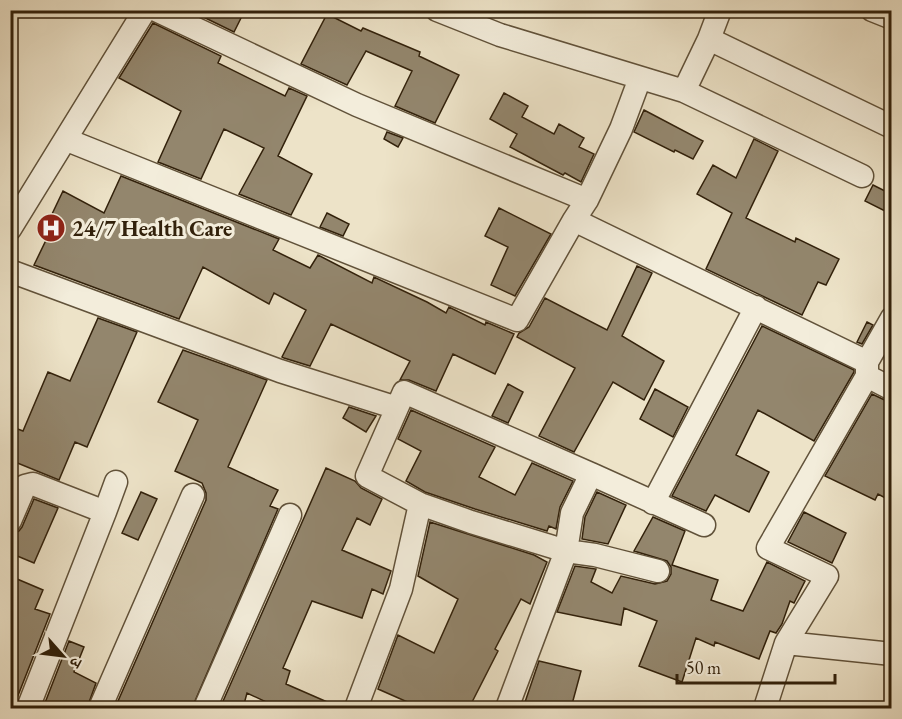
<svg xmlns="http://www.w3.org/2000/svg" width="902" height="719" viewBox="0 0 902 719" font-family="'EB Garamond','Noto Serif Devanagari',serif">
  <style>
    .building { fill: #93866d; stroke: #32210b; stroke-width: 1.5 }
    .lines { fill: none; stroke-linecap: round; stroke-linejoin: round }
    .minor-casing { stroke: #61523a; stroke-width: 25 }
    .minor { stroke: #f3eddb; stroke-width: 22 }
    .labels { text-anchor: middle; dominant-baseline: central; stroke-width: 6; stroke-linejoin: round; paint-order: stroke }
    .poi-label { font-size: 22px; font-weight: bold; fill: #32210b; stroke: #f3eddb; text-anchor: start }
  </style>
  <rect width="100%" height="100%" fill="#ede3c8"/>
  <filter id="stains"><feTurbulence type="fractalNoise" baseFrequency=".00333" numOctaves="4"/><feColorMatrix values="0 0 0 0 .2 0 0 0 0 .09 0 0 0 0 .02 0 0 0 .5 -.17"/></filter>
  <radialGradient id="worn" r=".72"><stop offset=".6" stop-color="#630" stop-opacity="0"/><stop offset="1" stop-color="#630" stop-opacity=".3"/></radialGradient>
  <path class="building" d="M189,10H245L234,32Z
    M327,14L361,31L363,28L420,52L419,56L459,75L435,123L395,106L412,71L366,51L347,85L301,64Z
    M153,23L221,56L218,63L285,96L289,88L307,96L278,156L312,174L291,215L239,194L264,148L224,129L201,179L158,162L181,111L119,78Z
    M504,93L528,106L522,117L554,134L559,124L584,138L579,147L594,154L581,182L565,173L563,175L510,147L517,134L490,119Z
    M644,110L703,141L693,159L675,150L674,152L634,132Z
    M387,132L403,138L398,147L384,139Z
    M754,139L778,151L746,218L795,242L796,238L839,259L826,285L818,282L802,315L706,269L732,213L697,194L713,165L736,178Z
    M121,176L279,239L273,250L310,268L318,255L372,283L374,277L427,302L446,313L449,307L485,325L486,322L514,334L495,374L453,354L436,391L409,380H400L410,361L331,324L310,366L284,358L282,357L306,310L274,293L269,304L203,267L179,319L34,265L48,236L43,233L63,191L104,213Z
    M873,185L891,194V214L865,201Z
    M499,208L551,234L515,296L491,285L508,247L485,236Z
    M327,213L349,224L343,236L320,227Z
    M637,266L652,273L622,336L664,361L644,400L613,382L574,452L539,436L575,368L517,337L519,333L529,327L545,298L607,330Z
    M98,318L137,332L87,447L75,442L59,480L10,460V426L23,431L48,372L70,381Z
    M867,322L873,325L862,344L857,342Z
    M762,326L854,370V372L814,441L758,410L736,455L769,472L749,512L715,495L706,511L672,496Z
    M183,350L267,380L228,467L278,490L270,506L278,509L192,708H115L206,500V493L202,483L175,471L198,420L158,402Z
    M508,384L523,392L508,423L492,416Z
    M655,389L688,407L673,437L640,419Z
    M872,394L891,403V501L878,494L875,500L825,476Z
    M349,407L376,416L366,432L343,418Z
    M411,410L495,447L479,477L515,495L532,463L573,481L560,507L556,529L549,526L547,531L475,509L425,492L406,481L421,451L398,439Z
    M326,468L355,481L361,488L382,499L370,525L357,518L342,550L391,571L383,594L372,589L362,618L312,601L283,668L290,671L286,684L341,708H279L247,693L243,708H220Z
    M141,492L157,499L138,540L122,533Z
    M597,492L626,505L608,544L582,539L585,517Z
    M34,499L58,508L34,563L10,553V536L19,531L22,527Z
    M804,512L846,533L832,563L788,542Z
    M653,517L685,531L672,565L718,580L711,600L743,611L767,562L805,581L794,603L790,601L782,624L776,633L770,631L759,659L715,642L714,646L696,638L682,682L639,666L657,621L624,608L621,625L557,612L575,566L596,569L591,582L612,593L621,576L655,584L667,581L671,574V567L667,561L634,551Z
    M430,522L534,555L547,562L530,604L521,599L495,649L498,651L469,708H421L378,689L398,635L434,653L458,599L418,576Z
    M10,576L43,590L35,609L50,614L17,698L10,696Z
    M69,641L84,647L74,672L96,683L87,708H43Z
    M539,661L581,671L571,708H523Z"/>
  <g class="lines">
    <g class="minor-casing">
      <path id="minor" d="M156,10L357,105L587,200L574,220L867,362
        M437,10L500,35L684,91L862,176
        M872,10L892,18
        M709,39L720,10
        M684,91L709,39L892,127
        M67,140L517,320L574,220
        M587,200L621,129L640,78
        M10,229L145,10
        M10,271L280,371L397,408
        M867,376L892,389
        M591,474L704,525
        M653,503L756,307
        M420,504L471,522L566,551L507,708
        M10,521L25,486L33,484L105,512L116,482
        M786,643L827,576L768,548L867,376V362L892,318
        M28,708L105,512
        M100,708L193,495
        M205,708L290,515
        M356,708L401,589L420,504L367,476L404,392L591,474L572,513L566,551L595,555L658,571
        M765,708L786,643L892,654"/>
    </g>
    <use href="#minor" class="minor"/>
  </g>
  <defs>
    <g id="hospital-disc" transform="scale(1.5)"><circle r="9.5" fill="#8f2418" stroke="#f3eddb"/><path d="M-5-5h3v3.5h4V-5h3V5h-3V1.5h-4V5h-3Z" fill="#fff"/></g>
  </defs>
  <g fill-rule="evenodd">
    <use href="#hospital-disc" x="51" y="228"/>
  </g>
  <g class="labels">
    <g class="poi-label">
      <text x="72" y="228">24/7 Health Care</text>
    </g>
  </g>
  <rect width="902" height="719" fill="none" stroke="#ede3c8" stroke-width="36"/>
  <rect x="12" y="12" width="878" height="695" fill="none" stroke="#32210b" stroke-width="3"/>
  <rect x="18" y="18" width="866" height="683" fill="none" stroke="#32210b" stroke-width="1.5"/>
  <g transform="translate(63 656) rotate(118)" stroke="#f3eddb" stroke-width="4.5" paint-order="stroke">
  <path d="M0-4.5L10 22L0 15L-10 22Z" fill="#32210b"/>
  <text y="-9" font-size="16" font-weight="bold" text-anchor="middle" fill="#32210b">उ</text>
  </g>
  <path d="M677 674v9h158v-9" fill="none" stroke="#32210b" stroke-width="3"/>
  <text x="686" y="674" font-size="18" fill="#32210b" stroke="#f3eddb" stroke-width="4.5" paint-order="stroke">50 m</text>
  <rect width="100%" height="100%" filter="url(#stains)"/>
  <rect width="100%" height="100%" fill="url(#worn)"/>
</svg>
